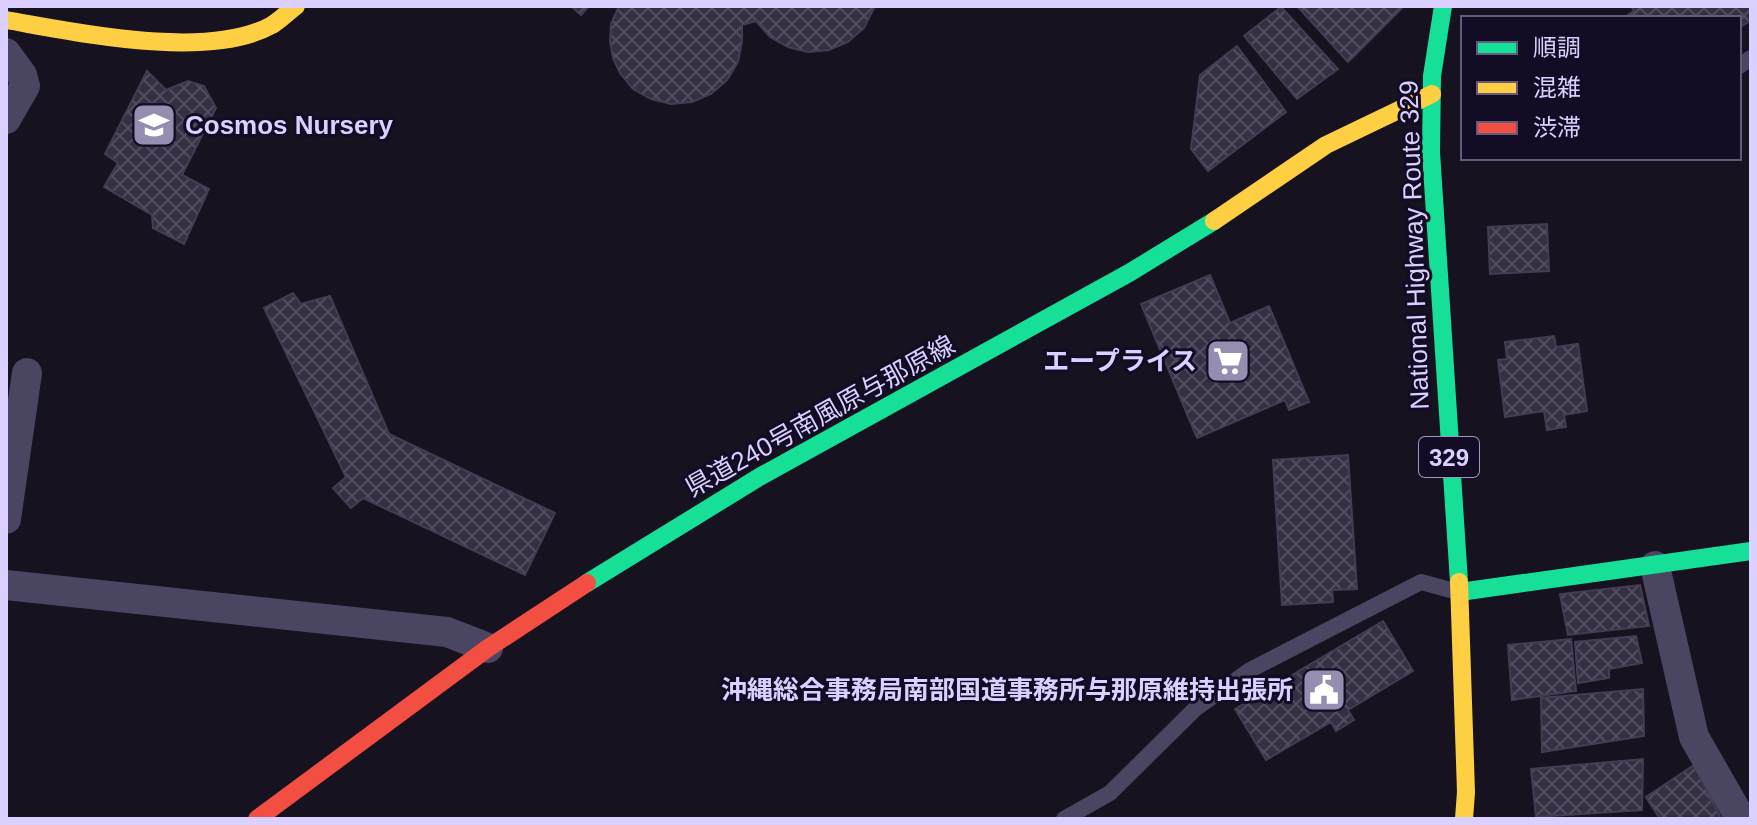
<svg xmlns="http://www.w3.org/2000/svg" width="1757" height="825" viewBox="0 0 1757 825" font-family="Helvetica,'Noto Sans JP',sans-serif">
  <style>
    .building { fill: url(#building-cross-hatch); stroke: #433c54; stroke-width: 2 }
    .lines { fill: none; stroke-linecap: round; stroke-linejoin: round }
    .lane { stroke: #4a4560; stroke-width: 16 }
    .street { stroke: #4a4560; stroke-width: 30 }
    .fast { stroke: #16e098; stroke-width: 18 }
    .slow { stroke: #ffcf43; stroke-width: 18 }
    .jam { stroke: #f24e42; stroke-width: 18 }
    .labels { text-anchor: middle; dominant-baseline: central; stroke-width: 6; stroke-linejoin: round; paint-order: stroke }
    .shield { fill: #130c25; stroke: #9f95be; stroke-width: 2 }
    .shield-label { font-size: 24px; font-weight: bold; fill: #dbd0ff }
    .poi-label { font-size: 26px; font-weight: bold; fill: #dbd0ff; stroke: #130c25; text-anchor: end }
    .street-label { font-size: 26px; fill: #dbd0ff; stroke: #130c25 }
  </style>
  <defs>
    <pattern id="building-cross-hatch" width="8" height="8" patternUnits="userSpaceOnUse" patternTransform="scale(2)"><rect width="8" height="8" fill="#342f42"/><path d="M0 0l8 8M0 8l8-8" fill="none" stroke="#514c5e"/></pattern>
  </defs>
  <rect width="100%" height="100%" fill="#16121f"/>
  <path class="building" d="M571,6H589L581,15Z
    M619,6H875L864,28L848,42L829,50L808,52L788,47L770,37L756,21L742,25V41L738,62L727,80L711,94L692,102L671,104L651,99L633,89L620,73L613,58L610,41L611,24Z
    M1297,6H1404L1348,62Z
    M1631,6H1751V20L1739,28V18H1629L1628,15L1634,11Z
    M1281,7L1338,69L1297,99L1244,36Z
    M1237,46L1286,112L1208,171L1191,149L1200,75Z
    M147,71L166,90L188,81L204,86L216,108L182,175L209,189L184,244L153,228L152,215L104,187L118,163L105,154Z
    M1547,224L1549,271L1490,274L1488,227Z
    M1210,275L1230,323L1269,306L1309,402L1289,410L1285,400L1197,438L1141,304Z
    M293,293L301,304L330,296L389,434L555,513L525,575L363,498L351,508L333,488L346,477L264,308Z
    M1554,336L1556,347L1578,344L1587,411L1564,415L1566,427L1547,430L1544,411L1505,417L1498,360L1507,359L1505,342Z
    M1348,455L1357,589L1332,590L1333,602L1282,605L1273,460Z
    M1640,585L1649,626L1568,635L1560,594Z
    M1383,621L1413,671L1348,710L1354,720L1336,731L1331,722L1266,760L1235,709Z
    M1636,636L1642,663L1609,669V678L1578,683L1575,642Z
    M1571,639L1576,691L1512,700L1508,645Z
    M1643,689L1644,736L1542,752L1541,698Z
    M1643,759L1642,810L1536,817L1531,769Z
    M1694,765L1721,818L1660,819L1646,797Z"/>
  <g class="lines">
    <path class="lane" d="M1739,66L1751,58
      M1064,819L1110,793L1195,709L1250,670L1421,582L1458,592"/>
    <path class="street" d="M6,53L22,75L25,86L6,119
      M6,519L27,373
      M1655,566L1694,737L1741,819
      M6,585L447,632L488,648"/>
    <path class="fast" d="M1443,6L1432,76L1431,152L1459,582
      M587,583L761,476L1129,273L1214,221
      M1460,592L1751,551"/>
    <path class="slow" d="M6,20C76,32 208,61 272,25C280,20 288,12 296,6
      M1214,221L1326,145L1432,94
      M1459,582L1466,792L1464,819"/>
    <path class="jam" d="M257,819L488,648L587,583"/>
  </g>
  <defs>
    <g id="school-square" transform="scale(2.3)"><rect x="-9" y="-9" width="18" height="18" rx="4" fill="#968eb1" stroke="#130c25"/><path d="M0-5L7-2L0 1L-7-2ZM-4 1L0 2.5L4 1V4Q0 6-4 4Z" fill="#fff"/></g>
    <g id="supermarket-square" transform="scale(2.3)"><rect x="-9" y="-9" width="18" height="18" rx="4" fill="#968eb1" stroke="#130c25"/><path d="M-6-5.5h2.5l.6 2H6L4.5 2H-2.5L-4.4-4H-6ZM-1.5 3.2a1.3 1.3 0 1 0 .1 0ZM3 3.2a1.3 1.3 0 1 0 .1 0Z" fill="#fff"/></g>
    <g id="civic-square" transform="scale(2.3)"><rect x="-9" y="-9" width="18" height="18" rx="4" fill="#968eb1" stroke="#130c25"/><path d="M-.6-6.5H3V-4.5H.6V-3L4-1V1h2V6H-6V1h2V-1L-.6-3ZM-1.2 2.5V6h2.4V2.5Z" fill="#fff"/></g>
  </defs>
  <g fill-rule="evenodd">
    <use href="#school-square" x="154" y="125"/>
    <use href="#supermarket-square" x="1228" y="361"/>
    <use href="#civic-square" x="1324" y="690"/>
  </g>
  <g class="labels">
    <rect class="shield" x="1419" y="437" width="60" height="40" rx="6"/>
    <g class="shield-label">
      <text x="1449" y="457">329</text>
    </g>
    <g class="poi-label">
      <text x="185" y="125" text-anchor="start">Cosmos Nursery</text>
      <text x="1197" y="361">エープライス</text>
      <text x="1293" y="690">沖縄総合事務局南部国道事務所与那原維持出張所</text>
    </g>
    <g class="street-label">
      <text transform="translate(1414 245) rotate(-92)">National Highway Route 329</text>
      <text transform="translate(820 416) rotate(-29)">県道240号南風原与那原線</text>
    </g>
  </g>
  <rect width="1757" height="825" fill="none" stroke="#dbd0ff" stroke-width="16"/>
  <rect x="1461" y="16" width="280" height="144" fill="#130c25" stroke="#635a7c" stroke-width="2"/>
  <rect x="1477" y="42" width="40" height="12" fill="#16e098" stroke="#635a7c" stroke-width="2"/>
  <text x="1533" y="56" font-size="24" fill="#dbd0ff">順調</text>
  <rect x="1477" y="82" width="40" height="12" fill="#ffcf43" stroke="#635a7c" stroke-width="2"/>
  <text x="1533" y="96" font-size="24" fill="#dbd0ff">混雑</text>
  <rect x="1477" y="122" width="40" height="12" fill="#f24e42" stroke="#635a7c" stroke-width="2"/>
  <text x="1533" y="136" font-size="24" fill="#dbd0ff">渋滞</text>
</svg>
